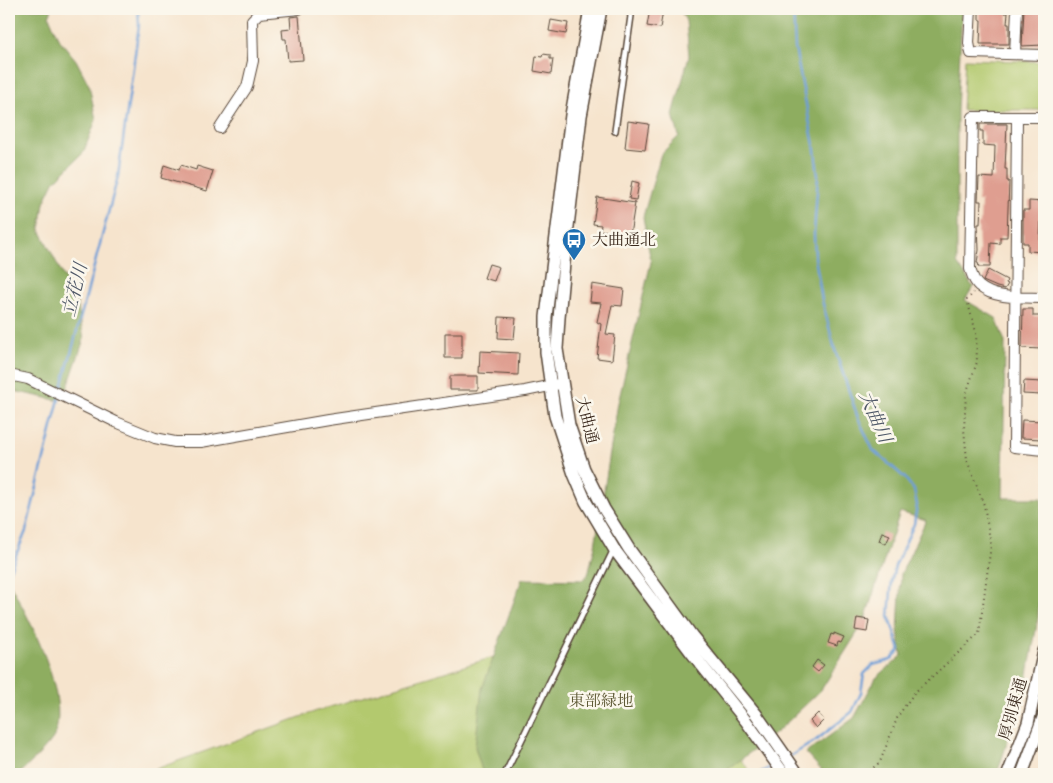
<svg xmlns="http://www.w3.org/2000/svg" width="1053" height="783" viewBox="0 0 1053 783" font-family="'IM FELL Double Pica','Noto Serif JP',serif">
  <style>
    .green { fill: #b3c96e; stroke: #777a46 }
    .forest { fill: #8ead61; stroke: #646c40 }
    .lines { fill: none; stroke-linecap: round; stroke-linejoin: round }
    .stream { stroke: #6d9ed7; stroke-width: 2.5 }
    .building { fill: #df9e90 }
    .service-casing { stroke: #574638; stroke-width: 8 }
    .minor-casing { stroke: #574638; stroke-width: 12 }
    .tertiary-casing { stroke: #574638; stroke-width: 14 }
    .path { stroke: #574638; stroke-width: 2; stroke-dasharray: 1 4; stroke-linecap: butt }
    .service { stroke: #fff; stroke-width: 5 }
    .minor { stroke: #fff; stroke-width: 10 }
    .tertiary { stroke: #fff; stroke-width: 11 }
    .labels { text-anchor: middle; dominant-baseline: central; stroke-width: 5; stroke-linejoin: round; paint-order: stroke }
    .poi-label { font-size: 16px; fill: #3b2a1e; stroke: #fbf7ec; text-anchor: start }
    .street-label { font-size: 16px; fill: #3b2a1e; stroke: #fbf7ec }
    .park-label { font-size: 16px; fill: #5f5a36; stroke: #fbf7ec }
    .water-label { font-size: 18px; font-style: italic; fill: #4f5868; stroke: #fbf7ec }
  </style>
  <rect width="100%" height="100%" fill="#fbf7ec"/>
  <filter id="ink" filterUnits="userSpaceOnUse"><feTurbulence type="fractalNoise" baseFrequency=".02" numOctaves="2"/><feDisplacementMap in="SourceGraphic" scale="10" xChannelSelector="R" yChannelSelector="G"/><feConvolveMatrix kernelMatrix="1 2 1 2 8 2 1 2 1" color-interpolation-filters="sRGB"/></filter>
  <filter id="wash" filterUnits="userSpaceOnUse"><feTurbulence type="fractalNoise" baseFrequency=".0096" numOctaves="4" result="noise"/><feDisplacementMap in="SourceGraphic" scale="20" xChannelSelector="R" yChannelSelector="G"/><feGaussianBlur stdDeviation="1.12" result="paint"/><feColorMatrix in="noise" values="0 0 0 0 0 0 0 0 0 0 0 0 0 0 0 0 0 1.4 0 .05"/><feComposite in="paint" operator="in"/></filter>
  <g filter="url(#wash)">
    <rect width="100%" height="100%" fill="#f6e4cd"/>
    <path class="green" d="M965,59L1043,62L1044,64V110H962Z
      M628,616L752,774H142L317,711Z"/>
    <path class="forest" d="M9,9H52L49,16L58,38L76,60L89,85L96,120L83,153L54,182L44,203L40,230L77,303L84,339L65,395L56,400L9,390Z
      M680,9H962L957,112V263L973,287L965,300L996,318L1005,342L1003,498H1042L1038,618L1027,680L997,774H825L806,753L854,718L876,678L902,656L898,631L901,574L926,520L900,512L864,622L821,690L778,731L722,774H483L475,747L482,689L522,579L582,580L588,575L595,546L618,403L651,262L643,217L661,154L679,136L673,115L689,56L686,21Z
      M9,582C29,618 69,693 55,734C53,742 26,768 19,774H9Z"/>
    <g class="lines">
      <path class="stream" d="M61,391L118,176L139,25L138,9
        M9,572L26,531L59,399
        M789,757L815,741L852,712L861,693L864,674L873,665L891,660L900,650L889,616L892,579L895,566L914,524L917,505L914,490L905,478L873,450L858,418L835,350L822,300L815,257L814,234L818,176L815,150L795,48L793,9
        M757,774L773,766"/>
    </g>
    <g id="blocks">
      <path class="building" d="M650,9L663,11L660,28L647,26Z
        M979,9H1004V13H1008L1007,24H1009V44H980L981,20H979Z
        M1024,9H1044L1043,45L1022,46Z
        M299,16L303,60L288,61L286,39H283L282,30L291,29L290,17Z
        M551,20L568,23L566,34L549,31Z
        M543,54L550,55V59H553L551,74L534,71L536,56L542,57Z
        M628,121L649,124L645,150L625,148Z
        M980,124H1007L1005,169H1007V181H1009L1007,237H1000V244L991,243L990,267H979L978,263H977L979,250L978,224H980L981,201H978L979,177L994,178L995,146L983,145V131H980Z
        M164,165L179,170L181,165L196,170L197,166L213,171L207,191L161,178Z
        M632,181L639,183L636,200L629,199Z
        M597,197L635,203L630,235L600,230L601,225L593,224Z
        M1029,201L1044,202V216H1041L1040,240H1044L1043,252L1028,251V243H1023V210H1029Z
        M489,264L499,267L494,281L484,278Z
        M988,270L1007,280L1006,283L1008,284L1005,289L997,287L983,281Z
        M592,284L624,289L622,306L612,305L606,334L615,335L612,360L597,358L601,324L597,322L601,303L590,302Z
        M1023,309H1033V316H1041V349L1022,348Z
        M499,317L516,318L514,339L498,338Z
        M445,333H462V358H445Z
        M480,351L519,353L518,375L479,373Z
        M450,376H478V390H450Z
        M1024,381L1042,382L1041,395L1023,394Z
        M1022,420L1043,421L1042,439L1021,438Z
        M882,532L890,535L886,544L879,541Z
        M857,618L869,620L867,632L855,630Z
        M834,633L844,637L841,643L838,642L837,646L828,643L831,634L834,635Z
        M817,660L824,665L818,672L812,667Z
        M818,713L824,720L816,728L810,721Z"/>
    </g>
  </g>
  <g filter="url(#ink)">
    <use href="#blocks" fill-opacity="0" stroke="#574638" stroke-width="1"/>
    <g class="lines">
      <g class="service-casing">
        <path id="service" d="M615,131L631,16L628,9
          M505,774L614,549"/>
      </g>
      <g class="minor-casing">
        <path id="minor" d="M971,9L969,43L971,53L1044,55
          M1015,54L1017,9
          M1017,117L1014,447L1044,450
          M1044,117H973L970,269C972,275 974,282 979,286C995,300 1025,297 1044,298
          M220,128L247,87L253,61L252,20L259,13L299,9
          M9,375L28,379L116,422L155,438L175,442H201L328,420L525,391L559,384"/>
      </g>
      <g class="tertiary-casing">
        <path id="tertiary" d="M590,9L571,115L546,317V352L555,416L574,474L586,502L614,549L691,652L746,721L784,774
          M601,9L581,116L565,252L559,318L557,349L569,425L584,469L604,509L629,549L692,636L756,714L798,774
          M1008,774L1028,723L1044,651
          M1022,774L1044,715"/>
      </g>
      <path class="path" d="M866,774L880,762L898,716L914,693L979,634L991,545L984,505L967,460L964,429L966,394L977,362L976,332L967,300L974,292"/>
      <use href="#service" class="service"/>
      <use href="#minor" class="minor"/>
      <use href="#tertiary" class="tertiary"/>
    </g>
  </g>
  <defs>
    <g id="bus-pin" transform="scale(1.25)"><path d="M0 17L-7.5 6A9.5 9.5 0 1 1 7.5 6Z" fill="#1f6fb2" stroke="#fbf7ec"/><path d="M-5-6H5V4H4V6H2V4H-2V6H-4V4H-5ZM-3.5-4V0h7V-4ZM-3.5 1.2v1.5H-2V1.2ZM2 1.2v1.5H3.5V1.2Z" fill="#fff"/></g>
  </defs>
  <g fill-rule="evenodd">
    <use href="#bus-pin" x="574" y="240"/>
  </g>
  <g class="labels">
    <g class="poi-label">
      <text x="592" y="240">大曲通北</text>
    </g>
    <g class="street-label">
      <text transform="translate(587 420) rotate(76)">大曲通</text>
      <text transform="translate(1013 709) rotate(-74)">厚別東通</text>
    </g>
    <g class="park-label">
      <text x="601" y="701">東部緑地</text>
    </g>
    <g class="water-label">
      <text transform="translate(75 290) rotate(-76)">立花川</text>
      <text transform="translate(875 417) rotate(66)">大曲川</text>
    </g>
  </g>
  <rect width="1053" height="783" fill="none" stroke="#fbf7ec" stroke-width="30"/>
</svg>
